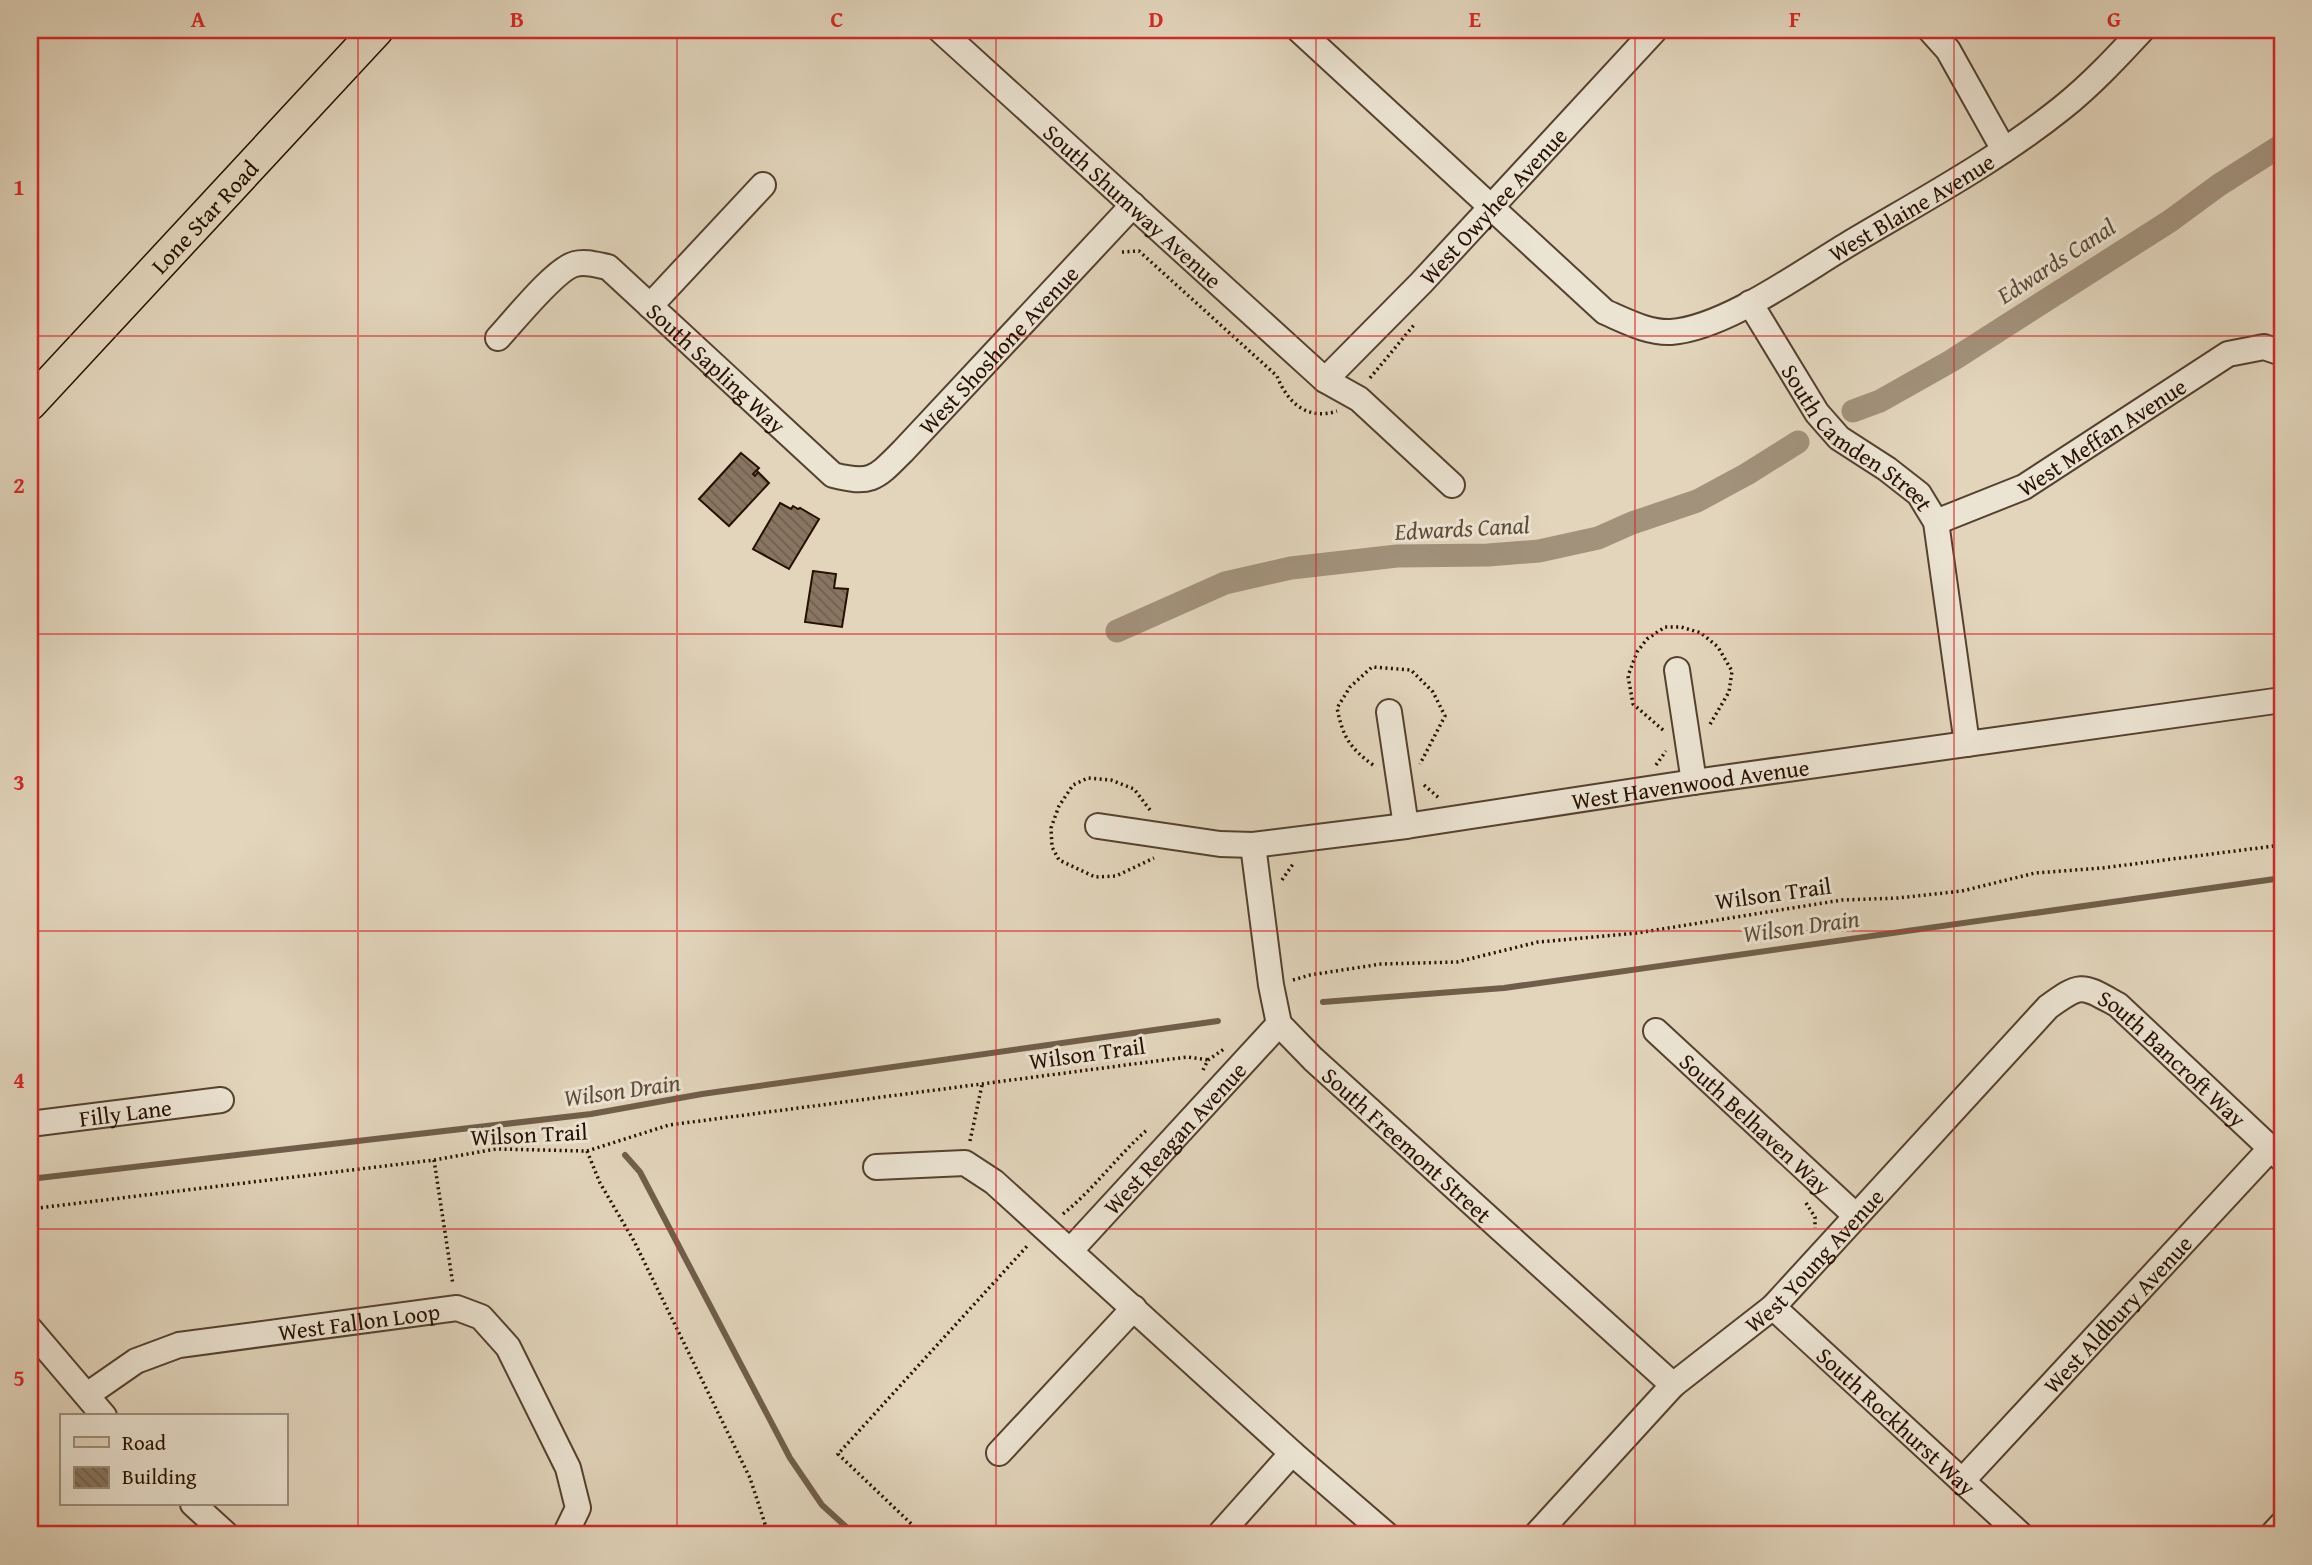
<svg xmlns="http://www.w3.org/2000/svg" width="2312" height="1565" viewBox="0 0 2312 1565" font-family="'Gentium Book Plus',serif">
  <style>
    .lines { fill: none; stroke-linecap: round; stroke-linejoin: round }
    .stream { stroke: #705e4a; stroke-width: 6 }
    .canal { stroke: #a2927c; stroke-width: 23 }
    .building { fill: url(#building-back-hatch); stroke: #261000; stroke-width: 2 }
    .minor-casing { stroke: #55412f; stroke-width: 28 }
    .major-casing { stroke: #261000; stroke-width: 35 }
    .path { stroke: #261000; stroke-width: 3.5; stroke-dasharray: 2 3.5; stroke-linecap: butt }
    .minor { stroke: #ece4d3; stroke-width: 24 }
    .major { stroke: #e2d5bc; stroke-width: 32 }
    .grid { fill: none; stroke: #d62828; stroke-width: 2; stroke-opacity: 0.55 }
    .labels { text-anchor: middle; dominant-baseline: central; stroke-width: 6; stroke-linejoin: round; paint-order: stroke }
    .street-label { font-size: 23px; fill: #261000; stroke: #ece4d3 }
    .water-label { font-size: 24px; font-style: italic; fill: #5e4a38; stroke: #ece4d3 }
    .neatline { fill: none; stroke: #d62828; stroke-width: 2.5 }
    .grid-label { font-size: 23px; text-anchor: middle; font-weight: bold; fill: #d62828 }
  </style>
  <defs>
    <pattern id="building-back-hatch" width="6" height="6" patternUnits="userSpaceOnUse" patternTransform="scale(1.75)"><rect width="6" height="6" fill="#887662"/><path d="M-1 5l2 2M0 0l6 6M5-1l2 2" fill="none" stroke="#6f5f4e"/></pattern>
  </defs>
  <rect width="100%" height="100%" fill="#e2d5bc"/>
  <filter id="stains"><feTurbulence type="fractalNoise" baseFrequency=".00286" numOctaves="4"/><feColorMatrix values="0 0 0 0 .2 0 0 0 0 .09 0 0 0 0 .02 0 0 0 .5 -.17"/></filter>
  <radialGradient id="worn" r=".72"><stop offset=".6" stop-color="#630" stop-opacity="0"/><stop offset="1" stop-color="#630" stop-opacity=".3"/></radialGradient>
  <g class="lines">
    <path class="stream" d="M1323,1002L1504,988L2282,878
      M625,1155L640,1172L790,1458L822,1505L855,1535
      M30,1179L591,1114L702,1094L1218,1021"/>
    <path class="canal" d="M1853,411L1880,401L1951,361L2170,221L2219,185L2282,145
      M1117,631L1225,583L1291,568L1397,556L1488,555L1539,551L1598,538L1632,523L1697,501L1747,474L1798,442"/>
  </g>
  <path class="building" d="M741,453L759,468L753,474L755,476L758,472L769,483L729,526L699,499Z
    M780,503L791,509L793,506L798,509L800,508L819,519L789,569L753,549Z
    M813,571L836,574L834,588L848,589L842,627L805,622Z"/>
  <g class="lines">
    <g class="minor-casing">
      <g id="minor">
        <path id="s1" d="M940,30L1325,380L1359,399L1452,485"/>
        <path id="s2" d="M1299,30L1605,312C1626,321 1648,333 1671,332C1725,328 1800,273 1847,245C1919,202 1996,161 2062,108C2091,85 2117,57 2142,30"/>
        <path d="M1930,30L1948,50L2004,150"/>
        <path id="s3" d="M1750,303L1817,413L1839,438L1887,469L1919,494L1936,522L1967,744"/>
        <path d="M650,306L763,185"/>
        <path id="s4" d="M498,338C514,321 555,269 575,264C586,261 597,265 608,267L833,475C872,485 876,478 903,451L1133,205"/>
        <path id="s5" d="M1325,380L1421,283L1655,30"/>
        <path id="s6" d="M1936,522L2024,487L2228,354L2264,347L2282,353"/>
        <path d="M1677,670L1694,782"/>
        <path d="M1389,712L1406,826"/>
        <path id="s7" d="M1098,826L1220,844L1253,845L1406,826L1694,782L2282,700"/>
        <path id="s8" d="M1253,845L1271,985L1279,1024L1313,1059L1673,1385"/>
        <path id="s9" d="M1656,1031L1855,1215"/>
        <path id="s10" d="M30,1124L221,1100"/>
        <path d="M876,1167L965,1163L994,1182L1292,1453L1387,1535"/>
        <path id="s11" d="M1070,1251L1279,1024"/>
        <path id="s12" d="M1773,1307L2021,1535"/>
        <path d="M30,1329L104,1416"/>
        <path id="s13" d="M87,1395L136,1361L179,1345L457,1308L481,1317L508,1347L568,1468L578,1508L565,1535"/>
        <path d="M999,1453L1134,1308"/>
        <path id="s14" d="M1962,1481L2271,1148"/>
        <path d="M193,1504L227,1535"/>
        <path d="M1219,1535L1292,1453"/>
        <path id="s15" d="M1536,1535L1673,1385L1773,1307L2048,1007C2082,982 2082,985 2118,1005L2282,1159"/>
        <path d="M2272,1535L2282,1524"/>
      </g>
    </g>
    <g class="major-casing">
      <g id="major">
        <path id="s16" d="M30,404L377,30"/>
      </g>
    </g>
    <path class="path" d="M1122,252L1139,251L1277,376C1287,402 1307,421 1337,411
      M1370,378L1414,325
      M1663,730L1633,704L1628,676L1637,652L1647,639L1665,627H1681L1701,633L1718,647L1732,671L1729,692L1709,726
      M1373,765C1349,747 1343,737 1337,708L1350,687L1372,667L1411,670L1433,692L1445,716L1420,764
      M1656,765L1666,751
      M1424,785L1439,798
      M1150,810L1134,789L1111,780L1088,778L1073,785L1059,806L1051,828L1052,847L1059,860L1095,877L1116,876L1154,858
      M1282,880L1293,864
      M1293,980L1310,975L1381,964L1457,962L1538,942L1637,933L1842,900L1898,898L1962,891L2035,873L2102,868L2282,845
      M1203,1070L1208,1060L1224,1049
      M970,1141L982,1085
      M587,1151L600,1183L634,1241L750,1478L766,1527L774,1535
      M434,1160L453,1285
      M1806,1203L1815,1217V1228
      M30,1209L434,1160L496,1149L587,1151L669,1125L1187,1057L1209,1060
      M1063,1214C1095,1188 1117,1156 1148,1129
      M923,1535L838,1454L1029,1244"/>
    <use href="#minor" class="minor"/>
    <use href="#major" class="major"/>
  </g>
  <path class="grid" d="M358,30V1535M677,30V1535M996,30V1535M1316,30V1535M1635,30V1535M1954,30V1535M30,336H2282M30,634H2282M30,931H2282M30,1229H2282"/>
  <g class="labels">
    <g class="street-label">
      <text stroke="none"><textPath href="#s1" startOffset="261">South Shumway Avenue</textPath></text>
      <text stroke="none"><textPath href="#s5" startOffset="242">West Owyhee Avenue</textPath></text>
      <text stroke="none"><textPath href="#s2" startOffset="758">West Blaine Avenue</textPath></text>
      <text stroke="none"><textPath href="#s16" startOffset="256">Lone Star Road</textPath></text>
      <text stroke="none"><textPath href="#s4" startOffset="667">West Shoshone Avenue</textPath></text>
      <text stroke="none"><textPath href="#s4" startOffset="289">South Sapling Way</textPath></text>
      <text stroke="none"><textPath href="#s6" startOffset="187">West Meffan Avenue</textPath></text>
      <text stroke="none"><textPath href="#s3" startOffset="175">South Camden Street</textPath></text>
      <text stroke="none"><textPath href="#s7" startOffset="598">West Havenwood Avenue</textPath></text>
      <text transform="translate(1773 893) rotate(-8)">Wilson Trail</text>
      <text transform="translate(1087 1053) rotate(-8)">Wilson Trail</text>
      <text stroke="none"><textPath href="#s15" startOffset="891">South Bancroft Way</textPath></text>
      <text stroke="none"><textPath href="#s10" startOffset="96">Filly Lane</textPath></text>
      <text stroke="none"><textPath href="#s9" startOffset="136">South Belhaven Way</textPath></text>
      <text transform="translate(529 1134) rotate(-3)">Wilson Trail</text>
      <text stroke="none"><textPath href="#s11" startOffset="154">West Reagan Avenue</textPath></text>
      <text stroke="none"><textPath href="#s8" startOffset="357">South Freemont Street</textPath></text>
      <text stroke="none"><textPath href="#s15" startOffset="392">West Young Avenue</textPath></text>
      <text stroke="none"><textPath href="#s14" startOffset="228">West Aldbury Avenue</textPath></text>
      <text stroke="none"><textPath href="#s13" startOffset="287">West Fallon Loop</textPath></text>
      <text stroke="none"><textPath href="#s12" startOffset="168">South Rockhurst Way</textPath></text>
    </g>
    <g class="water-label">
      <text transform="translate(2056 261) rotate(-33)">Edwards Canal</text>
      <text transform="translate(1462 528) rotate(-3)">Edwards Canal</text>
      <text transform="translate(1801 926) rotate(-8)">Wilson Drain</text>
      <text transform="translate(622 1090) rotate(-8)">Wilson Drain</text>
    </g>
  </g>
  <rect width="2312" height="1565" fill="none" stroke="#e2d5bc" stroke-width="77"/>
  <rect x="60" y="1414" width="228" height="91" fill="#ece4d3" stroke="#9d8f7f" stroke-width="2"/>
  <rect x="74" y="1437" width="35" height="10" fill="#e2d5bc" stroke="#9d8f7f" stroke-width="2"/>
  <text x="122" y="1450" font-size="21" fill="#261000">Road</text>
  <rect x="74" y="1467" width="35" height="21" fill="url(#building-back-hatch)" stroke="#9d8f7f" stroke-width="2"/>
  <text x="122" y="1484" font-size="21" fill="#261000">Building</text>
  <rect x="38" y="38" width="2236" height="1488" class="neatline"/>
  <g class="grid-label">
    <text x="198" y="27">A</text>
    <text x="517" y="27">B</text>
    <text x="837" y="27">C</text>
    <text x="1156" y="27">D</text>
    <text x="1475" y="27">E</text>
    <text x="1795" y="27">F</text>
    <text x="2114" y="27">G</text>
    <text x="19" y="195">1</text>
    <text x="19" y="493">2</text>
    <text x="19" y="790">3</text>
    <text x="19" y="1088">4</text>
    <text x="19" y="1386">5</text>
  </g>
  <rect width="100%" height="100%" filter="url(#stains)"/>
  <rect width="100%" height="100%" fill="url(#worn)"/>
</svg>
